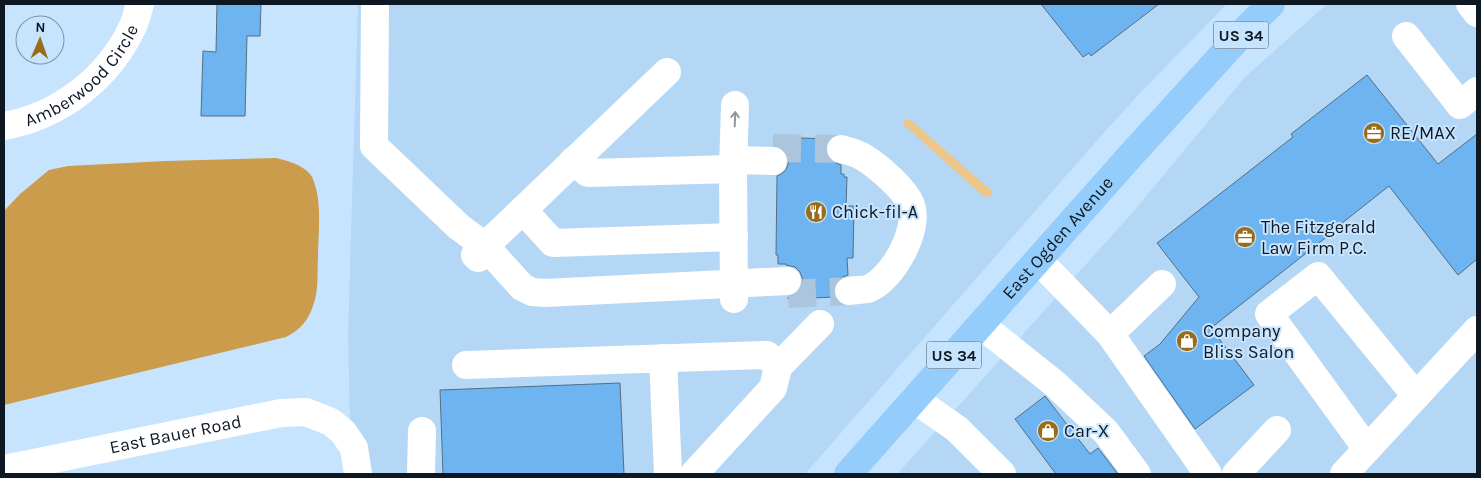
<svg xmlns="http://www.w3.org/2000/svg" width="1481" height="478" viewBox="0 0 1481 478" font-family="Karla,sans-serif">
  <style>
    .built { fill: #b5d7f6 }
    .green { fill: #edc68a }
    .water { fill: #cb9c4c }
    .building { fill: #6eb4f0; stroke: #546e84 }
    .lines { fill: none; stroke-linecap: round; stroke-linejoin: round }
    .minor-tunnel { stroke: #abc5dd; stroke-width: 28; stroke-dasharray: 28 14; stroke-linecap: butt }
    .minor { stroke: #fff; stroke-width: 28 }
    .major { stroke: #94cdfb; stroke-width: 28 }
    .oneway { stroke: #93979c }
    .labels { text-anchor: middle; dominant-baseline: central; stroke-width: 4; stroke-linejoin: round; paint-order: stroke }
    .shield { fill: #c7e4fe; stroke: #465564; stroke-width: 1 }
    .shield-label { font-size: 16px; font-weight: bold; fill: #0e1822 }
    .street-label { font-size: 18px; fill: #0e1822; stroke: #c7e4fe }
    .poi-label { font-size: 18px; fill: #0e1822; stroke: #c7e4fe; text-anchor: start }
  </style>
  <rect width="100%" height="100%" fill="#c7e4fe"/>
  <path class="built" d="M358,4H1227L1141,92L1101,136L805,474H351L348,333Z
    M1327,4H1477V474H897L1133,212L1245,77Z"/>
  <path class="green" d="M905,119L911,120L992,191V194L988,197L983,196L904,125L903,122Z"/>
  <path class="water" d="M276,158C288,161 305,165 312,177C323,201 318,232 318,257C317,273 319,291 313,306C308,321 300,330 286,337L4,405V211L20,194L49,170L68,166L166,161Z"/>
  <path class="building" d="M217,4H261L260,36H247L245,116H201L203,51L216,52Z
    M1041,4H1159L1091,56L1089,53L1083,57Z
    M1367,75L1438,164L1477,134V259L1458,275L1389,186L1332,231L1333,232L1211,328L1254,385L1195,429L1144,356L1160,344L1199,297L1157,243L1293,137L1291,134Z
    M774,137L829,139L826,146V154L831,161L841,165V174H844V177H847L846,206H854L853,258H847L848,275L840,278L835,285L834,293L835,297L788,299V297L796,294L801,289L803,280L800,272L795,267L786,265V264H778V255H776L777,176L781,174L786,170L789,161L786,153L782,148L774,145Z
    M620,383L624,474H443L440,390Z
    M1045,396L1090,454L1098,448L1118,474H1056L1015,419Z"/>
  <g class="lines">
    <path class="minor-tunnel" d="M773,148L841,149
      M788,294L849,291"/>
    <g class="minor">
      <path d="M375,4L374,146L459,227L485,246L522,287L532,292L545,293L787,281"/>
      <path d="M1470,4L1477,13"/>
      <path d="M1406,36L1460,105L1477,91"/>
      <path id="s1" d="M4,126C60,116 109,78 133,26C136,19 138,11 140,4"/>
      <path d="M841,149C849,151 857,153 863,157C878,166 905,189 911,205C920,230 892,280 868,289C862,290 855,290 849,291"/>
      <path d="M733,160L773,161"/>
      <path d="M573,161L588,173L733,169"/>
      <path d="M523,210L553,243L734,237"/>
      <path d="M478,258L475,255L485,246L667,72"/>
      <path d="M1038,260L1110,334L1208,474"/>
      <path d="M734,299L733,169L735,105"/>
      <path d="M981,325L1055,384L1106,432L1137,474"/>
      <path d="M1110,334L1162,284"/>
      <path d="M663,358L668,474"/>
      <path d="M466,365L767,355L778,367L773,388L694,474"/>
      <path d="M778,367L820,324"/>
      <path d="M914,399L957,429L1002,474"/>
      <path d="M1367,449L1269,314L1318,276L1416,396"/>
      <path id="s2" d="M4,469L281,413L306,412L331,422L343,432L354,448L358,474"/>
      <path d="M421,474L422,431"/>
      <path d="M1236,474L1277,430"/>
      <path d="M1344,474L1477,330"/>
    </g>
    <path class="major" id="s3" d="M848,474L1132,154L1249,26L1271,4"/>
  </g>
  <defs><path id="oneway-shaft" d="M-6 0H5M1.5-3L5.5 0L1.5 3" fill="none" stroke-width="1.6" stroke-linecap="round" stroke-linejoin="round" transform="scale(1.25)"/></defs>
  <use class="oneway" href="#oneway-shaft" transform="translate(735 119) rotate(-88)"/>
  <defs>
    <g id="office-disc" transform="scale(1.125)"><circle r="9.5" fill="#986d1a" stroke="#c7e4fe"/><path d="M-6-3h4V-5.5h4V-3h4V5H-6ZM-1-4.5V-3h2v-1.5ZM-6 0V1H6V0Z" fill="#fff"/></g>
    <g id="restaurant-disc" transform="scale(1.125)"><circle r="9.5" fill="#986d1a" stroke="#c7e4fe"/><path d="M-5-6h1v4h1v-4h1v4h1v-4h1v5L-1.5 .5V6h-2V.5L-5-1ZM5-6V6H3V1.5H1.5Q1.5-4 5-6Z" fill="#fff"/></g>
    <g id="shop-disc" transform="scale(1.125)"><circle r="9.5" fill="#986d1a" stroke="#c7e4fe"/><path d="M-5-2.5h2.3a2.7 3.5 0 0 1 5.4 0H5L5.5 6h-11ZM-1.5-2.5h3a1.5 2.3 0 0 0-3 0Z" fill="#fff"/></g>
  </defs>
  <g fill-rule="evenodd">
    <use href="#office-disc" x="1374" y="133"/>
    <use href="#restaurant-disc" x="816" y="212"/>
    <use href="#office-disc" x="1245" y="237"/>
    <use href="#shop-disc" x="1187" y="341"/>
    <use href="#shop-disc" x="1048" y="431"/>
  </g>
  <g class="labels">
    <g class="shield">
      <rect x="1213.5" y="21.5" width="55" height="27" rx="4"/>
      <rect x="926.5" y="341.5" width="55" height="27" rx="4"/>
    </g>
    <g class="shield-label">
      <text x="1241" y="35">US 34</text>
      <text x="954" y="355">US 34</text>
    </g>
    <g class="street-label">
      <text stroke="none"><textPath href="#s1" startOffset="96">Amberwood Circle</textPath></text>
      <text stroke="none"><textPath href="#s3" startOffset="316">East Ogden Avenue</textPath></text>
      <text stroke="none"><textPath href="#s2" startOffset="175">East Bauer Road</textPath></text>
    </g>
    <g class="poi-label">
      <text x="1390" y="133">RE/MAX</text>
      <text x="832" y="212">Chick-fil-A</text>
      <text x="1261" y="227">The Fitzgerald<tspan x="1261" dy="21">Law Firm P.C.</tspan></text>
      <text x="1203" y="331">Company<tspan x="1203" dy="21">Bliss Salon</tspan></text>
      <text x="1064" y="431">Car-X</text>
    </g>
  </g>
  <rect width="1481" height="478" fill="none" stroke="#0e1822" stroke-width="10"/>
  <g transform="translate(40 40) rotate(2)"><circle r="24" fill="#c7e4fe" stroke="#7d92a6"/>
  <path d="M0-4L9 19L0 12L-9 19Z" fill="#986d1a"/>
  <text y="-8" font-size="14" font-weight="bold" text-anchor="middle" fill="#0e1822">N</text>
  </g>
</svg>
